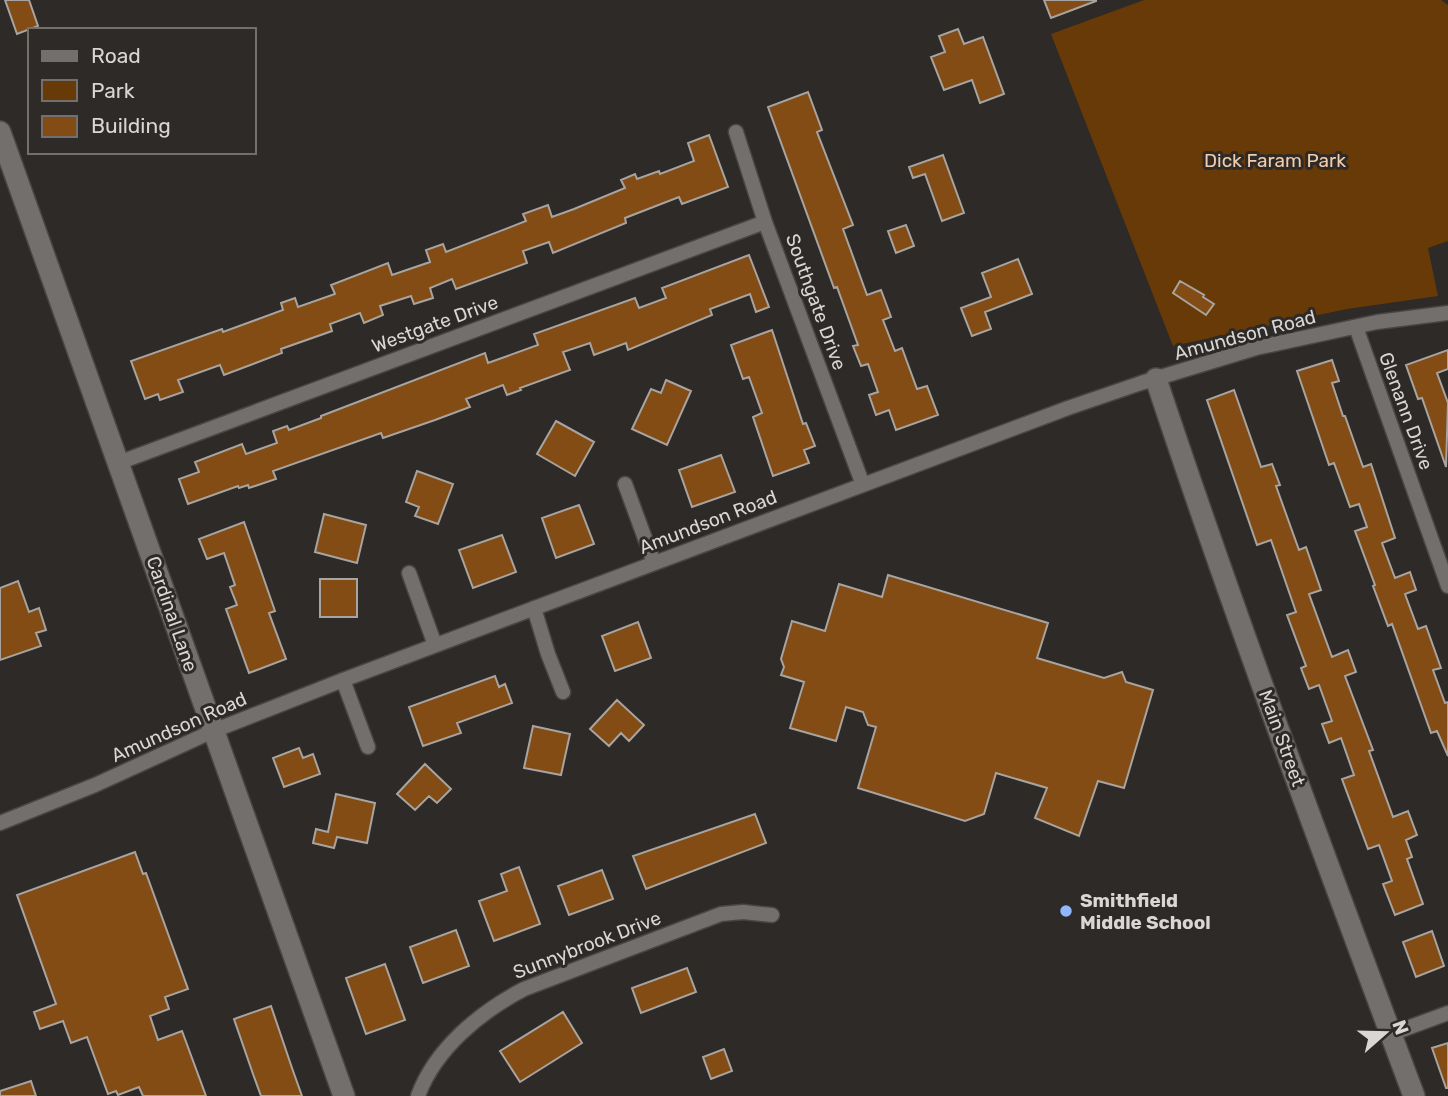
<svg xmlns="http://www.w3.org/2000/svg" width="1448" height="1096" viewBox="0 0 1448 1096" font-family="Rubik,sans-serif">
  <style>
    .green { fill: #683a07 }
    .building { fill: #824c14; stroke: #a7a4a1; stroke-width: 2 }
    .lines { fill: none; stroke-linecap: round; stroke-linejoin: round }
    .street-casing { stroke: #484543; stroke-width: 17 }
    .secondary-casing { stroke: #484543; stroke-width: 24 }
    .street { stroke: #726f6c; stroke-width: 14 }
    .secondary { stroke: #726f6c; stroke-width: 21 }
    .poi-dot { fill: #8fb8fd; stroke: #2d2a27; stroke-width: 2.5 }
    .labels { text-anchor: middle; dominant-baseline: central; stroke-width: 6; stroke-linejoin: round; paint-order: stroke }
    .park-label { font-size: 19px; fill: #f3ccac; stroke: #2d2a27 }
    .street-label { font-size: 19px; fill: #d9d7d6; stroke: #2d2a27 }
    .poi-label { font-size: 19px; font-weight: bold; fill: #d9d7d6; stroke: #2d2a27; text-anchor: start }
  </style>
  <rect width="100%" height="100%" fill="#2d2a27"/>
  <path class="green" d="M1144,0H1441L1448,5V241L1428,248L1438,296L1347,309L1173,346L1051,34Z"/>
  <path class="building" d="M5,0H29L38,26L17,34Z
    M1044,0H1096V1L1051,18Z
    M958,29L964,44L983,37L1004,94L980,103L972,80L944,90L931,57L945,52L939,36Z
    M808,92L822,130L817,132L853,225L843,229L867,295L881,290L891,317L883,320L895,351L902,348L917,389L927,386L938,415L896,430L889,410L876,415L869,395L878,392L868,364L861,366L853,346L858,345L837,287L834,288L768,107Z
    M709,135L728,187L682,204L679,197L625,218L626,223L553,253L549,242L523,251L527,263L456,289L452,279L430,288L433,298L414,304L411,296L380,306L383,315L364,323L360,313L330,324L332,331L281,349L282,353L224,375L220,365L178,380L183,392L160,400L158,394L145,399L131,361L222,329L223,332L283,310L281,303L295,298L298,307L335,294L331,285L388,263L392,275L430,262L426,250L443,244L446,252L526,221L523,214L548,205L552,217L574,209L625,188L621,180L635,174L637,179L659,171L660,174L694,161L688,143Z
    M943,155L964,213L942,221L925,174L913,178L909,167Z
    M906,225L914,246L896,253L888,231Z
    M749,255L769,307L756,312L750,294L710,309L712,315L628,350L626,343L594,355L590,343L563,352L570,370L520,388L521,390L507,395L503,385L466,399L470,407L435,420L383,438L381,433L273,471L276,479L249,488L248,485L239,488L238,486L188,504L179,479L199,472L195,462L242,444L246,454L277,443L273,431L287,426L289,430L321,418V416L485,353L488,363L538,345L534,334L635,298L639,308L666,298L662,288Z
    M1018,259L1032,294L985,312L991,329L972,336L961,308L991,297L982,273Z
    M1180,281L1204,295L1203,297L1214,304L1206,315L1173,293Z
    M772,330L803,424L806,423L815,446L804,450L809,463L773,476L753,417L762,413L749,377L743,379L731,345Z
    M1448,350V369L1437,373L1448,403L1446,467L1422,398L1418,399L1406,365Z
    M1332,360L1339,381L1332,383L1343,416H1345L1363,467L1371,464L1395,538L1382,543L1395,578L1410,572L1416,590L1405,594L1418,629L1426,626L1441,668L1433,670L1445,703L1448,702V756L1437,731L1431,733L1392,624L1388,626L1373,586L1375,585L1355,531L1367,527L1359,504L1350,507L1334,463L1329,465L1297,371Z
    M666,380L691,391L667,445L632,429L651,389L661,393Z
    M1234,390L1261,467L1272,464L1280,485L1276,486L1299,550L1306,547L1321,590L1309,594L1332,657L1348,650L1356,672L1345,676L1373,750L1369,751L1393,817L1408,811L1417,835L1406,840L1412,857L1407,859L1423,904L1395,915L1383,884L1392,881L1379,845L1368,849L1342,779L1354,775L1341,738L1329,743L1322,724L1332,721L1319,685L1309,689L1301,668L1306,666L1287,615L1296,612L1271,540L1257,545L1207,400Z
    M556,421L594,442L575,476L537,454Z
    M721,455L735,492L692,507L679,470Z
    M417,471L453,484L438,524L415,516L419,507L406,502Z
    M579,505L594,544L556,558L542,518Z
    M324,514L366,525L357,563L315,552Z
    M244,522L275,611L269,613L286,659L249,673L226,609L237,605L230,587L235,585L224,553L207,559L199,539Z
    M502,535L516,572L473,588L459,550Z
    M888,575L1048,623L1037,658L1104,678L1122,672L1126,682L1153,690L1124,788L1098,781L1079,836L1035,818L1047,788L996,773L984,814L965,821L858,788L876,727L868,725L863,712L846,707L836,741L790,728L804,682L781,675L784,667L781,659L792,621L825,631L839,584L882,597Z
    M320,579H357V617H320Z
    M18,581L29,612L39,608L46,630L36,633L41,646L0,660V588Z
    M638,622L651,658L615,671L602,636Z
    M495,676L499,687L505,684L512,703L457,723L461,733L423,746L409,707Z
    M617,700L644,725L629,741L621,733L609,746L590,729Z
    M533,726L570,734L561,775L524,768Z
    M299,748L303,758L313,754L320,774L284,787L273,758Z
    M425,764L451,789L437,803L429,796L415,810L397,794Z
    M336,794L375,803L367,843L337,837L334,848L313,843L316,829L328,832Z
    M755,814L766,843L646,889L633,856Z
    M135,852L143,874L146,873L188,989L165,997L169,1009L150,1016L158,1040L182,1031L206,1096H143L139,1087L118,1095L116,1091L108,1094L87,1037L71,1043L63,1021L40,1029L34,1012L56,1004L17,895Z
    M519,867L540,924L494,941L479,901L507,891L501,874Z
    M602,870L613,899L569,915L558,886Z
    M456,930L469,966L423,983L410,947Z
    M1432,931L1444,966L1416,977L1403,942Z
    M385,964L405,1020L366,1034L346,978Z
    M687,968L696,992L641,1013L632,988Z
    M271,1006L292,1068L302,1096H261L253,1074L234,1019Z
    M563,1012L582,1043L520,1082L500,1051Z
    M1448,1043V1088H1446L1432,1048Z
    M724,1049L732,1071L711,1079L703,1057Z
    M31,1081L36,1096H0V1091Z"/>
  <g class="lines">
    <g class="street-casing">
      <path id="street" d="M736,132L765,222L863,485
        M1356,327L1448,586
        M118,463L765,222
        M625,484L654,563
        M409,573L435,645
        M534,608L548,654L563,692
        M343,680L368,747
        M0,823L95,785L213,731L343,680L1068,408L1141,383L1256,348L1377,322L1448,313
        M1391,1034L1448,1013
        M418,1096C435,1049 480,1012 524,989L721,914L743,912L772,915"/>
    </g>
    <g class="secondary-casing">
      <path id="secondary" d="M0,132L344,1096
        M1156,379C1236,620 1325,858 1414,1096"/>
    </g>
    <use href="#street" class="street"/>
    <use href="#secondary" class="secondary"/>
  </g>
  <circle class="poi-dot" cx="1066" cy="911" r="7"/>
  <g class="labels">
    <g class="park-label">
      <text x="1275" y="160">Dick Faram Park</text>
    </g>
    <g class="street-label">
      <text transform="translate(816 302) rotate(70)">Southgate Drive</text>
      <text transform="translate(435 324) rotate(-20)">Westgate Drive</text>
      <text transform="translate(1245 335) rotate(-15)">Amundson Road</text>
      <text transform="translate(1406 411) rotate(70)">Glenann Drive</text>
      <text transform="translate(708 522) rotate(-21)">Amundson Road</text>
      <text transform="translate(172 614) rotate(71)">Cardinal Lane</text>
      <text transform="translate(179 727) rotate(-24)">Amundson Road</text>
      <text transform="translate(1282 738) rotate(70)">Main Street</text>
      <text transform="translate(587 945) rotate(-21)">Sunnybrook Drive</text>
    </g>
    <g class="poi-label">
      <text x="1080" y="900">Smithfield<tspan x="1080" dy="22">Middle School</tspan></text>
    </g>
  </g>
  <rect x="28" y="28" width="228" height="126" fill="#2d2a27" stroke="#726f6d" stroke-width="2"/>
  <rect x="42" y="51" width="35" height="10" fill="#726f6c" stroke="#726f6d" stroke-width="2"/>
  <text x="91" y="63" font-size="21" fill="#d9d7d6">Road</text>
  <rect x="42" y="80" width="35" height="21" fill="#683a07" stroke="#726f6d" stroke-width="2"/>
  <text x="91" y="98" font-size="21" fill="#d9d7d6">Park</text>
  <rect x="42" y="116" width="35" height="21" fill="#824c14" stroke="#726f6d" stroke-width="2"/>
  <text x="91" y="133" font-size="21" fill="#d9d7d6">Building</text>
  <g transform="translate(1385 1033) rotate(70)" stroke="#2d2a27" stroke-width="5" paint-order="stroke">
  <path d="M0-5L12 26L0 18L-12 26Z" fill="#d9d7d6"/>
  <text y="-10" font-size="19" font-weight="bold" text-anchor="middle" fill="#d9d7d6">N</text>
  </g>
</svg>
